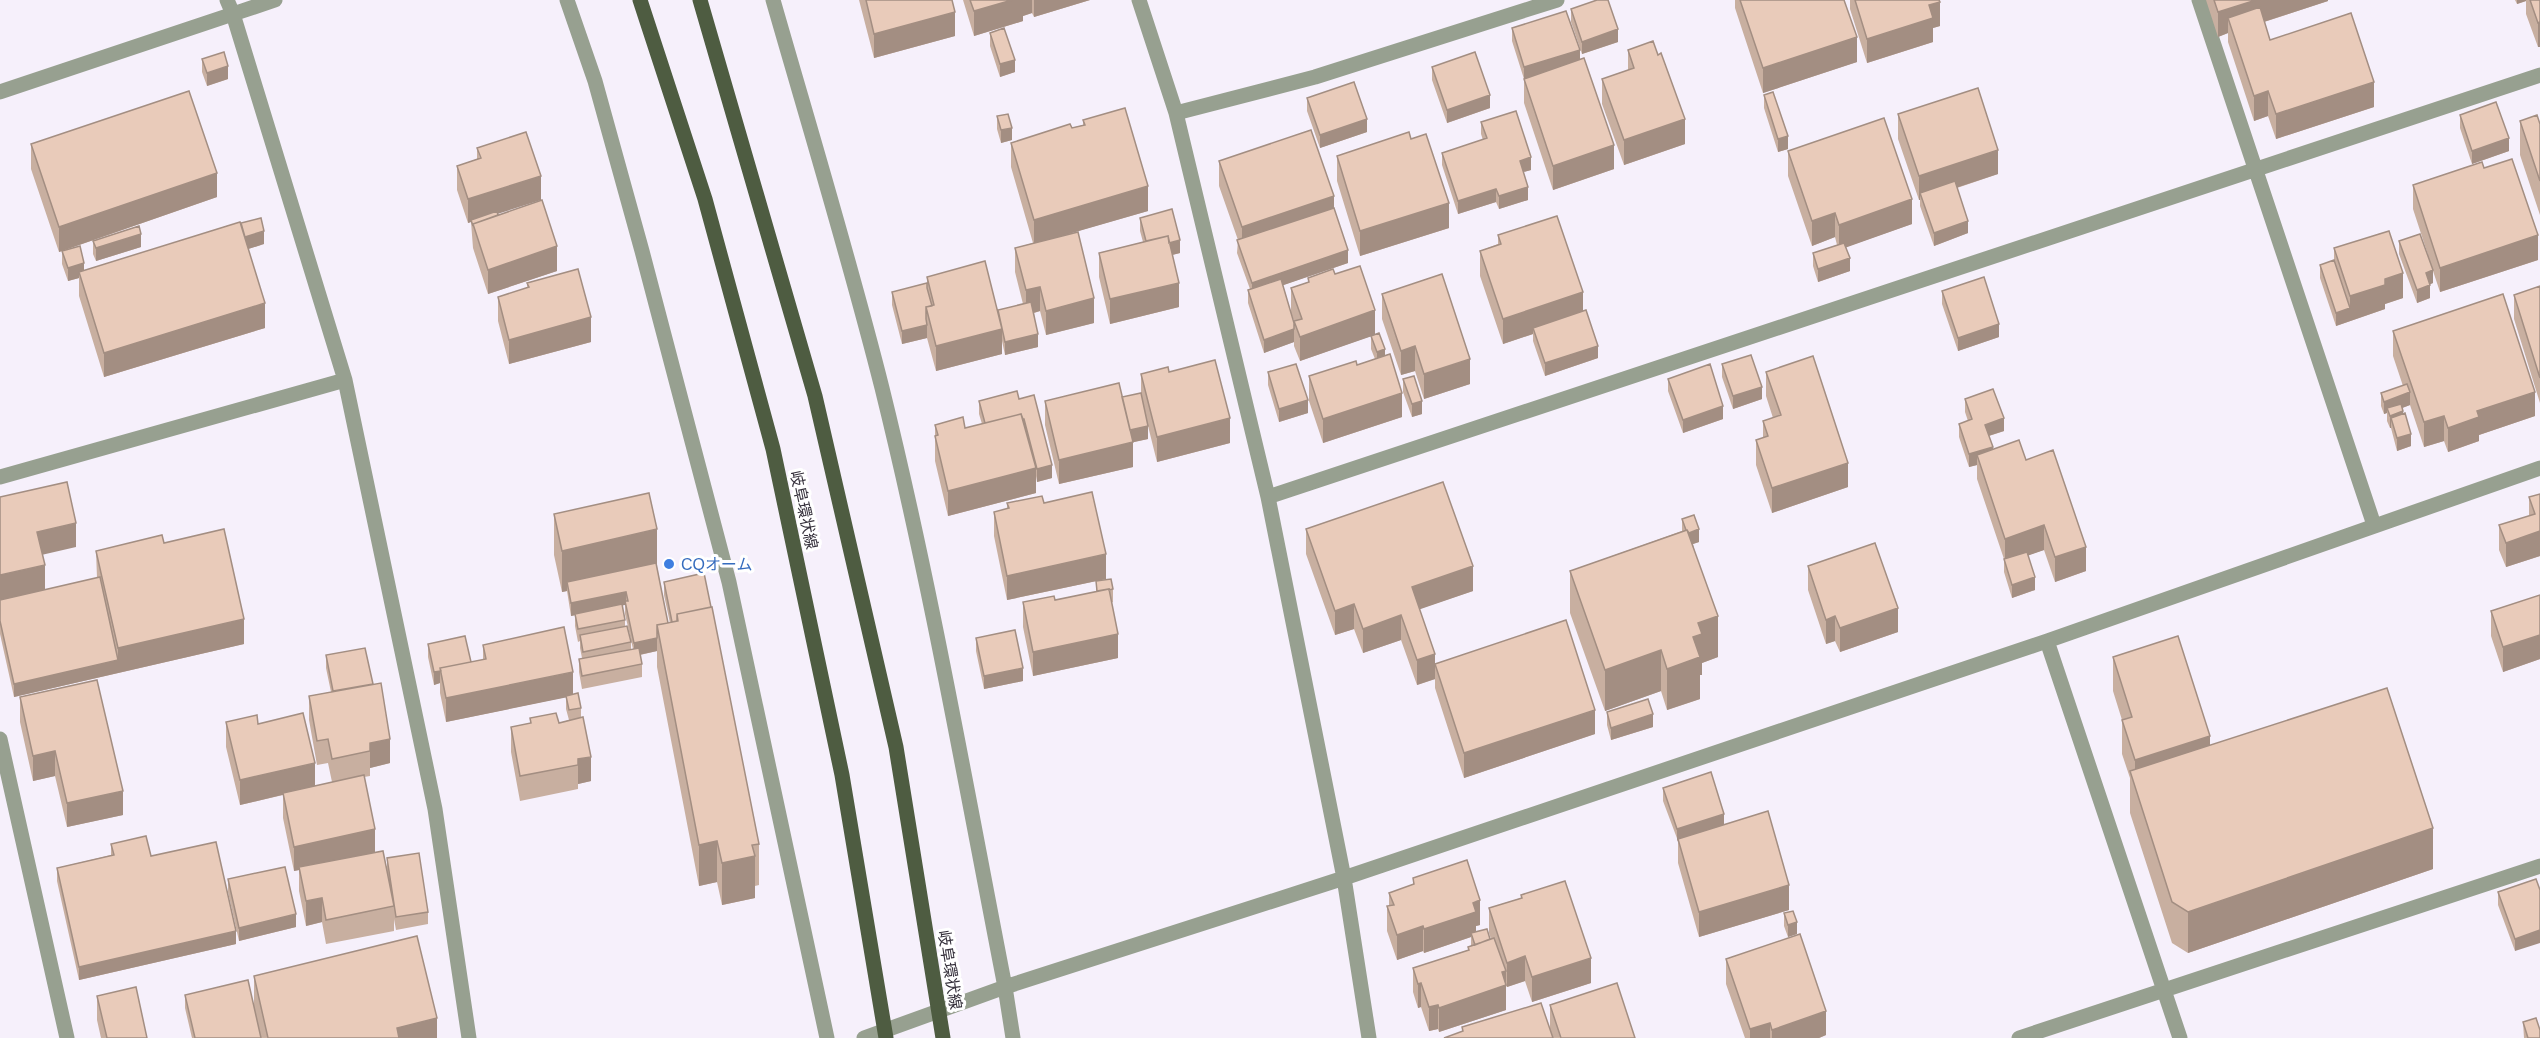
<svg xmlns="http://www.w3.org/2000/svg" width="2540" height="1038" viewBox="0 0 2540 1038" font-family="Arial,'Noto Sans JP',sans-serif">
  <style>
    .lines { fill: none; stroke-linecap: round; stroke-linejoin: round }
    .minor { stroke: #97a090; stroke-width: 15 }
    .major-bridge { stroke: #4e5c41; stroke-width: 15 }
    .wall { fill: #c8afa0; fill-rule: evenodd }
    .shaded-wall { fill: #a38e82 }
    .building { fill: #e9cbba; stroke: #a38e82; stroke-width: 1.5 }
    .shop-dot { fill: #3f7fe0; stroke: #fff; stroke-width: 2 }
    .labels { text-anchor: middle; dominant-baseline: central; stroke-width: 6; stroke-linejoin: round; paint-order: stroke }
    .street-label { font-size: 16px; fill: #35303b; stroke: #fff }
    .shop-label { font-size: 16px; fill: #366cbe; stroke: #fff; text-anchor: start }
  </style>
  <rect width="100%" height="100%" fill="#f6f0fb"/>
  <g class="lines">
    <path class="minor" d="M227,0L233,14L275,0
      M567,0L595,81L642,251L729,582L827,1038
      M773,0C810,129 849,257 882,388C931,586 966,787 1005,987L1013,1038
      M1139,0L1176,113L1268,497L2540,75
      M2199,0L2374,525
      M0,92L233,14L345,380L435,809L469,1038
      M1176,113L1315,77L1557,0
      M0,477L345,380
      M1268,497L1344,878L1369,1038
      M2047,641L2180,1038
      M0,739L67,1038
      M864,1038L1005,987L1344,878L2047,641L2540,468
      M2019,1038L2540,866"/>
    <path class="major-bridge" d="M640,0L705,199L773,449L842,775L886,1038
      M700,0L815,396L896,747L943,1038"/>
  </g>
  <path class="wall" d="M859,0H952L955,36L874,58Z
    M963,0H1090L1034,17L1032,13L1023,16V21L974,36Z
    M1735,0H1844L1857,62L1763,93L1735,8Z
    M1850,0H1939L1940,26L1933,28V42L1867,63L1850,9Z
    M2206,0H2328V1L2264,22L2270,40L2374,107L2276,139L2268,116L2254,121L2228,42V33L2218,37Z
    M2515,0H2540L2538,47L2526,14V1L2517,4Z
    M1571,9L1618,42L1582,54L1571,22Z
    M1512,28L1580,60L1614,169L1553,190L1524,103V79L1512,41Z
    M990,33L1015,72L1000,77L990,46Z
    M1628,50L1658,55L1685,144L1624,165L1602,104V79L1628,70Z
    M202,59L228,79L207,86L202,72Z
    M1432,67L1490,108L1447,123L1432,80Z
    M1764,95L1788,149L1778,152L1764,108Z
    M1307,98L1367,132L1320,148L1307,111Z
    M1898,114L1998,174L1957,188L1968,233L1934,246L1920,206V200H1919L1898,139Z
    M2460,115L2509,151L2472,164L2460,128Z
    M997,116L1012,140L1001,143L997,129Z
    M1083,120L1148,211L1071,233L1094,323L1046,335L1040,311L1034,313L1038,347L1005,355L1002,341V354L936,371L927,338L902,344L892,305V292L927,283V277L998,314V310L1023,304L1015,272V248L1033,243L1011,167V143L1083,125Z
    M2520,121L2540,124V215L2520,155Z
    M1481,122L1531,170L1523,172L1528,200L1499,209L1496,202L1458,214L1442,165V153L1483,140L1481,134Z
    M1411,139L1449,228L1360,256L1337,181V156Z
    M31,144L217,197L59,252L31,169Z
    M477,148L498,214L557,271L488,294L473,248L471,222L468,223L457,190V166L477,159Z
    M1788,151L1912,224L1846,247L1850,271L1818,282L1813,266V253L1837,245L1835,237L1812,246L1788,176Z
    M1219,161L1334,208L1348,263L1283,285L1294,323V321L1291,313V288L1308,282V278L1335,274L1375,334L1385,356L1402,417L1323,443L1309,401V376L1357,365L1375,359L1371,349V336L1300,361L1294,346V342L1264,353L1248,303V290L1250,289L1237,253L1238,240L1219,186Z
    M2484,168L2538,260L2440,292L2433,271V283L2430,284V298L2417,303L2399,254V241L2428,255L2413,209V185Z
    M1140,218L1180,253L1172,255L1179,307L1110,324L1099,277V253L1143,242L1140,231Z
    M1498,235L1583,311L1598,358L1545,376L1533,341V334L1503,344L1480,276V251L1498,244Z
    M93,241L141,247L96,261L93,254Z
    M264,244L248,249L265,328L104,377L79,296V278L68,281L62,264V251L84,270Z
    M2334,248L2403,298L2385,304V309L2336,326L2320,278V265L2334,260Z
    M527,283L591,342L509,364L498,321V297L527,288Z
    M2540,286V403L2514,319V295Z
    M1942,291L1999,337L1958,351L1942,304Z
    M1382,294L1470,384L1424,399L1415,371L1401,375L1382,319Z
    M2393,331L2535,416L2479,435V441L2448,452L2444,441L2424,447L2410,405L2402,408L2411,446L2397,451L2391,428H2390L2387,421V413L2384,414L2381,406V393L2403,386L2393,356Z
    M1722,364L1762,399L1733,409L1722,377Z
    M1169,372L1230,443L1157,462L1148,426V439L1133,442V467L1059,484L1045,425V401L1122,397L1141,394V374Z
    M1268,372L1308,413L1279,422L1268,385Z
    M1766,372L1848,487L1772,513L1756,465V440L1763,438V421L1773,418L1766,396Z
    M1403,379L1422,414L1412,417L1403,392Z
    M1668,379L1723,419L1683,433L1668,391Z
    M1019,399L1052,478L1037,482L1036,476V493L948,516L935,461V425L965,428L982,424L979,414V401Z
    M1965,399L2004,431L1989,436L1993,449L2026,460L2086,571L2055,582L2044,550L2028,555L2035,590L2012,598L2004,572V559L1977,479V465L1969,467L1959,437V424L1968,421L1965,412Z
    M2540,494V556L2506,567L2499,550V525L2529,516V497Z
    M1007,503H1044L1106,579L1007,600L994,536V512L1007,509Z
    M554,514L657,567L668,623H670L664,595V582L759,844V885L755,886V898L722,905L717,882L699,886L657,667V651L640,655L642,664V677L582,689L579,672V659L582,658L580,648V641L578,642L575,626V615L571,616L567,591L562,592L554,555ZM622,605H625V614L633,649H631V642L625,627V620Z
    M1682,519L1699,542L1693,544L1718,657L1702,663V675H1700V699L1667,710L1661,691L1605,711L1570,613V571L1682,531Z
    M1306,529L1473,591L1419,609L1435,679L1417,685L1401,640L1363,653L1354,629L1335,635L1306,554Z
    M164,543L244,644L14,697L0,634V600L97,578L96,551Z
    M1808,566L1898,632L1840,652L1835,641L1826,644L1808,590Z
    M1096,581L1113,589V602L1111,603L1118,658L1033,676L1023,627V602L1055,600L1096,592Z
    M2540,595V659L2503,672L2491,636V611Z
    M976,638L1023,681L984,689L976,651Z
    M428,644L471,662L483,660V645L573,694L581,708V718L591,781L578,784V789L520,801L511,752V727L530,724V718L559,723L569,720L566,709V697L446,722L440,693V683L434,685L428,657Z
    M326,655L390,763L370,768V776L364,777L375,852L387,867V858L428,912V924L396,930L394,919V931L326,944L322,922L306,926L299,891V870L294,871L283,818V795L240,805L226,747V722L258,724L315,786L332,782L328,763L317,765L309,720V696L331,692L326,668Z
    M2113,657L2210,745L2433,869L2188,953L2172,943L2130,813V778L2122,754V720L2113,691Z
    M1435,664L1595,734L1464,778L1435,688Z
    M20,697L123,815L67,827L55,776L33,781L20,722Z
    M1607,712L1653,727L1611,740L1607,725Z
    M1663,788L1724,825L1789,910L1699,937L1678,863V841L1663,801Z
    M111,844L236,944L79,980L57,881V868L111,855Z
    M1413,878L1480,925L1476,926V932L1490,939H1491L1489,933V908L1521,898V895L1591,983L1532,1002L1525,981L1507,987L1506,986V1010L1439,1032L1438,1029L1429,1031L1421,1007L1418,1008L1413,992V968L1468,950V947L1471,946V937L1424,953L1423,951L1397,960L1387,931V906H1389V893L1413,885Z
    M228,879L296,927L239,941L228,892Z
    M2540,890L2515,951L2498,905V892Z
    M1784,913L1797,934L1788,937L1784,926Z
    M1726,959L1826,1035L1819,1038H1745L1726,984Z
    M254,976L437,1038H192L185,1008V995L254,1005Z
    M97,996L147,1038H101L97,1020Z
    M1550,1005L1635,1038H1553L1550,1029Z
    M2523,1022L2540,1038H2524Z"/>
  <path class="shaded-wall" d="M1012,0H1032V13L1023,16V21L974,36V11Z
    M1034,0H1090L1034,17Z
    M2256,0H2328V1L2233,32L2228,18V33L2218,37V12Z
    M2517,0H2526V1L2517,4Z
    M1940,2V26L1933,28V42L1867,63V39L1929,5Z
    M955,12V36L874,58V34Z
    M2540,22V47H2538V23Z
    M1618,29V42L1582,54V42Z
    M1857,37V62L1763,93V68Z
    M1580,50V63L1524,80V67Z
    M1015,60V72L1000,77V64Z
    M228,66V79L207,86V73Z
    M2374,82V107L2276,139V114Z
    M2268,91V116L2254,121V96Z
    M1490,95V108L1447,123V110Z
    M1367,119V132L1320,148V135Z
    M1685,119V144L1624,165V140Z
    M1012,128V140L1001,143V130Z
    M1788,136V149L1778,152V139Z
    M2509,138V151L2472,164V151Z
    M1614,145V169L1553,190V166Z
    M1998,150V174L1922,199L1920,193V200H1919V176Z
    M1531,157V170L1520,173V161Z
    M217,173V197L59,252V227Z
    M541,176V200L472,222L471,220V222L468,223V199Z
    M1148,186V211L1034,244V220Z
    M1528,187V200L1499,209V196Z
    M1496,189V202L1458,214V201Z
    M1334,196V221L1242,252V227Z
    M1912,199V224L1839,250V225Z
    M1449,203V228L1360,256V231Z
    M1835,213V237L1812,246V221Z
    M1968,221V233L1934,246V233Z
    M264,231V244L245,250V237Z
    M141,234V247L96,261V248Z
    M2538,235V260L2440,292V268Z
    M1180,240V253L1148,261V248Z
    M557,246V271L488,294V270Z
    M1348,250V263L1252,296V283Z
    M1850,258V271L1818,282V269Z
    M84,263V276L79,272V278L68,281V268Z
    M2433,270V283L2426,286V273Z
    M2403,273V298L2385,304V309L2336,326V313L2350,308V296L2385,279Z
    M1179,283V307L1110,324V299Z
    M2430,285V298L2417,303V290Z
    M1040,287V311L1026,315V290Z
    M1583,292V317L1533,328V334L1503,344V319Z
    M1094,298V323L1046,335V311Z
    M265,303V328L104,377V353Z
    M1375,310V335L1300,361V337Z
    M591,317V342L509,364V340Z
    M1999,324V337L1958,351V338Z
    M927,325V338L902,344V331Z
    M1002,329V354L936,371V346Z
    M1294,329V342L1264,353V340Z
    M1038,334V347L1005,355V342Z
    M1415,346V371L1401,375V351Z
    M1598,346V358L1545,376V363Z
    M1385,349V362L1377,365V352Z
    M1470,359V384L1424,399V374Z
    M1762,387V399L1733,409V396Z
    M2410,392V405L2389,413L2387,408V413L2384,414V402Z
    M2535,392V416L2479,435V441L2448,452V428L2477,411Z
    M1402,393V417L1323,443V419Z
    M1308,400V413L1279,422V409Z
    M1422,401V414L1412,417V404Z
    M1723,406V419L1683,433V420Z
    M2403,411V423L2391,418V428H2390V416Z
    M2444,416V441L2424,447V422Z
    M1230,418V443L1157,462V437Z
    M2004,418V431L1985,437V425Z
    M1148,426V439L1130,443V430Z
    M2411,434V446L2397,451V438Z
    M1133,442V467L1059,484V460Z
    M1993,447V459L1977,455V465L1969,467V454Z
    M1848,463V487L1772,513V488Z
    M1052,465V478L1037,482V469Z
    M1036,468V493L948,516V491Z
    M76,523V547L37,556V532Z
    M2044,525V550L2005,564V539Z
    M657,529V571L567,582V591L562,592V551Z
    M1699,529V542L1687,546V533Z
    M2540,531V556L2506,567V543Z
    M2086,547V571L2055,582V557Z
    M1106,554V579L1007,600V576Z
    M45,565V590L0,600V575Z
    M1473,566V591L1412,612V587Z
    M2035,577V590L2012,598V585Z
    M626,592V604L625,601V605L571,616V603Z
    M1354,604V629L1335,635V611Z
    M1898,608V632L1840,652V628Z
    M1401,615V640L1363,653V629Z
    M1718,616V657L1702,663V675H1700V699L1667,710V669L1693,637L1698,623Z
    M1835,616V641L1826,644V620Z
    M244,619V644L14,697V684L118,660V648Z
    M1118,634V658L1033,676V652Z
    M2540,635V659L2503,672V647Z
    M657,638V651L634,656V643Z
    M1661,650V691L1605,711V670Z
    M1435,654V679L1417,685V660Z
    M1023,668V681L984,689V676Z
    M440,671V683L434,685V672Z
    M573,672V696L446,722V698Z
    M1595,710V734L1464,778V753Z
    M1653,714V727L1611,740V728Z
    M2210,736V770L2135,787V760Z
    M390,739V763L370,768V743Z
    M55,751V776L33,781V756Z
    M591,757V781L578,784V759Z
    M315,763V787L240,805V780Z
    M123,791V815L67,827V803Z
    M1724,814V827L1678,839L1677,842V829Z
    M2433,828V869L2188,953V912Z
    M375,829V853L299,867V870L294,871V847Z
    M717,841V882L699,886V845Z
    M755,856V898L722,905V863Z
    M1789,885V910L1699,937V912Z
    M322,898V922L306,926V901Z
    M1480,900V925L1476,926V936L1471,933V937L1424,953V929L1473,903Z
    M296,914V927L239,941V928Z
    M1797,922V934L1788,937V925Z
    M1423,926V951L1397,960V935Z
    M2540,930V943L2515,951V939Z
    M236,931V944L79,980V967Z
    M1525,956V981L1507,987V963Z
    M1591,958V983L1532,1002V977Z
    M1506,971V1010L1439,1032V1008L1502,972Z
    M1421,983V1007L1418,1008V984Z
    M1438,1005V1029L1429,1031V1007Z
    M1826,1011V1035L1819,1038H1772V1030Z
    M437,1018V1038H397V1028Z
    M1770,1023V1038H1750V1029Z"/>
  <path class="building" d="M866,0H952L955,12L874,34Z
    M970,0H1012L974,11Z
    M1597,0H1608L1618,29L1582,42L1571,9Z
    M1740,0H1844L1857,37L1763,68Z
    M1855,0H1939L1940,2L1929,5L1933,18L1867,39Z
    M2214,0H2256L2218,12Z
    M2530,0H2540V22L2538,23Z
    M2260,7L2270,40L2351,13L2374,82L2276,114L2268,91L2254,96L2228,18Z
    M1566,11L1580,50L1524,67L1512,28Z
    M1004,28L1015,60L1000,64L990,33Z
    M1653,41L1658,55L1661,53L1685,119L1624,140L1602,79L1634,68L1628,50Z
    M224,52L228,66L207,73L202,59Z
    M1475,52L1490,95L1447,110L1432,67Z
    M1584,58L1614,145L1553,166L1524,79Z
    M1354,82L1367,119L1320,135L1307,98Z
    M1978,88L1998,150L1919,176L1898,114Z
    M189,91L217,173L59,227L31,144Z
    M1773,92L1788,136L1778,139L1764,95Z
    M2496,102L2509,138L2472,151L2460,115Z
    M1125,108L1148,186L1034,220L1011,143L1070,124L1072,128L1085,125L1083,120Z
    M1516,111L1531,157L1520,161L1528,187L1499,196L1496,189L1458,201L1442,153L1487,138L1481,122Z
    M1008,114L1012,128L1001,130L997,116Z
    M2537,115L2540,124V181L2520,121Z
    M1884,118L1912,199L1839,225L1835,213L1812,221L1788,151Z
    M1311,130L1334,196L1242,227L1219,161Z
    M526,132L541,176L468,199L457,166L481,158L477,148Z
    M1409,132L1411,139L1426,134L1449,203L1360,231L1337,156Z
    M2512,159L2538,235L2440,268L2413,185L2482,162L2484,168Z
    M1955,181L1968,221L1934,233L1920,193Z
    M542,200L557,246L488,270L473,224Z
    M1334,208L1348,250L1252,283L1237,240Z
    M1172,209L1180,240L1169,243L1168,236L1146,241L1140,218Z
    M497,211L498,215L473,224V226L471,220Z
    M1557,216L1583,292L1503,319L1480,251L1501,244L1498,235Z
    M261,218L264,231L245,237L241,223Z
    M240,222L265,303L104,353L79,272Z
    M139,226L141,234L96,248L93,241Z
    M2389,231L2403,273L2385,279V285L2350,296L2334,248Z
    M1078,232L1094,298L1046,311L1040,287L1026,290L1015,248Z
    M2420,234L2433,270L2426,273L2430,285L2417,290L2399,241Z
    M1168,236L1179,283L1110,299L1099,253Z
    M1844,243L1850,258L1818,269L1813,253Z
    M80,246L84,263L68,268L62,251Z
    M2334,260L2350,308L2336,313L2320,265Z
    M985,261L1002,329L936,346L926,307L934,305L927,277Z
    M1360,266L1375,310L1300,337L1294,321L1302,319L1291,288L1309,282L1308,278L1333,269L1335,274Z
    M578,269L591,317L509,340L498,297L529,287L527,283Z
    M1442,274L1470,359L1424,374L1415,346L1401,351L1382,294Z
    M1984,277L1999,324L1958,338L1942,291Z
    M1281,279L1294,323V329L1264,340L1248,290Z
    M927,283V288L932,306L926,307V319L927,325L902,331L892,292Z
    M2540,286V378L2514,295Z
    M2503,294L2535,392L2477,411L2479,417L2448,428L2444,416L2424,422L2393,331Z
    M1031,302L1038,334L1005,342L998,310Z
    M1586,310L1598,346L1545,363L1533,328Z
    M1379,333L1385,349L1377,352L1371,336Z
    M1390,354L1402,393L1323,419L1309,376L1356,361L1357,365Z
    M1751,355L1762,387L1733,396L1722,364Z
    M1813,356L1848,463L1772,488L1756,440L1768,436L1763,421L1781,415L1766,372Z
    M1215,360L1230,418L1157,437L1141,374L1168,367L1169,372Z
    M1296,364L1308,400L1279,409L1268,372Z
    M1710,364L1723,406L1683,420L1668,379Z
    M1414,376L1422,401L1412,404L1403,379Z
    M1119,383L1133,442L1059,460L1045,401Z
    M2407,384L2410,392L2384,402L2381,393Z
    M1993,389L2004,418L1985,425L1993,447L1969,454L1959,424L1972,419L1965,399Z
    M1017,391L1019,399L1034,395L1052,465L1037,469L1024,419H1023L1021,414L985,423L979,401Z
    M1141,393L1148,426L1130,430L1122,397Z
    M2401,404L2403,411L2390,416L2387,408Z
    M2405,413L2411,434L2397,438L2391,418Z
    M1021,414L1036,468L948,491L935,436L938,435L935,425L963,417L965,428Z
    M2019,440L2026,460L2053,450L2086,547L2055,557L2044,525L2005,539L1977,455Z
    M67,482L76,523L37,532L45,565L0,575V497Z
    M1443,482L1473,566L1412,587L1435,654L1417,660L1401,615L1363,629L1354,604L1335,611L1306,529Z
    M1092,492L1106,554L1007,576L994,512L1009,508L1007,503L1042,496L1044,503Z
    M649,493L657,529L562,551L554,514Z
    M2540,494V531L2506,543L2499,525L2535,514L2529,497Z
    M1694,515L1699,529L1689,533L1687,530H1686L1682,519Z
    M224,529L244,619L118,648L96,551L162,535L164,543Z
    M1687,530L1718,616L1698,623L1702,634L1693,637L1700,657L1667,669L1661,650L1605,670L1570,571Z
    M1875,543L1898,608L1840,628L1835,616L1826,620L1808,566Z
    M2027,552L2035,577L2012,585L2004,559Z
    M656,563L668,623L657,625V638L634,643L625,601H628L626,592L571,603L567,582Z
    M704,573L711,607L677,614V621L672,622L664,582Z
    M100,577L118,660L14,684L0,621V600Z
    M1111,579L1113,589L1109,590V589L1097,591L1096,581Z
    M1109,589L1118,634L1033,652L1023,602L1054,596L1055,600Z
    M2540,595V635L2503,647L2491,611Z
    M622,604L625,620L578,629L575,614Z
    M712,607L759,844L752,845L755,856L722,863L717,841L699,845L657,625L678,621L677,614Z
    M1566,620L1595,710L1464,753L1435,664Z
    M627,626L631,642L583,652L580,635Z
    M564,627L573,672L446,698L440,668L486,659L483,645Z
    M1015,630L1023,668L984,676L976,638Z
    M465,636L471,662L440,668L441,671L434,672L428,644Z
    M2178,636L2210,736L2135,760L2122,720L2132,717L2113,657Z
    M365,648L373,684L333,691L326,655Z
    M639,648L642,664L582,676L579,659Z
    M97,680L123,791L67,803L55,751L33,756L20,697Z
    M381,683L390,739L370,743V751L332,759L328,739L317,741L309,696Z
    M2387,688L2433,828L2188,912L2172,902L2130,771Z
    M578,693L581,708L569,710L566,696Z
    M1648,699L1653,714L1611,728L1607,712Z
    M303,713L315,763L240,780L226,722L257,715L258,724Z
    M556,713L559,723L583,717L591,757L578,759V765L520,776L511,727L531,723L530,718Z
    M1711,772L1724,814L1677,829L1663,788Z
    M364,775L375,829L294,847L283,793Z
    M1768,811L1789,885L1699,912L1678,839Z
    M146,836L151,856L216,842L236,931L79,967L57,868L114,855L111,844Z
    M383,851L394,906L326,920L322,898L306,901L299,867Z
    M419,853L428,912L396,917L387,858Z
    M1467,860L1480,900L1473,903L1476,912L1424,929L1423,926L1397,935L1387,906L1394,905L1389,893L1414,884L1413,878Z
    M285,867L296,914L239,928L228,879Z
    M2536,879L2540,890V930L2515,939L2498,892Z
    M1565,881L1591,958L1532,977L1525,956L1507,963L1489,908L1522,898L1521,895Z
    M1793,911L1797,922L1788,925L1784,913Z
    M1487,929L1490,939L1475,945L1471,933Z
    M1800,934L1826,1011L1772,1030L1770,1023L1750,1029L1726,959Z
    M417,936L437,1018L397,1028L399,1038H268L254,976Z
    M1494,938L1506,971L1502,972L1506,985L1439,1008L1438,1005L1429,1007L1421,983L1418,984L1413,968L1469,950L1468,947Z
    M248,980L261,1038H195L185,995Z
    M1617,983L1635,1038H1561L1550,1005Z
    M136,987L147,1038H107L97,996Z
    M1541,1003L1553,1038H1444L1463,1031L1462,1027Z
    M2536,1018L2540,1030V1038H2528L2523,1022Z"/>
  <circle class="shop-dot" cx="669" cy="564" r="6"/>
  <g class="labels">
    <g class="street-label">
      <text transform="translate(804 510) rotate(78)">岐阜環状線</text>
      <text transform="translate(950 970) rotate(81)">岐阜環状線</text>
    </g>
    <g class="shop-label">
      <text x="681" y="564">CQオーム</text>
    </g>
  </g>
</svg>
